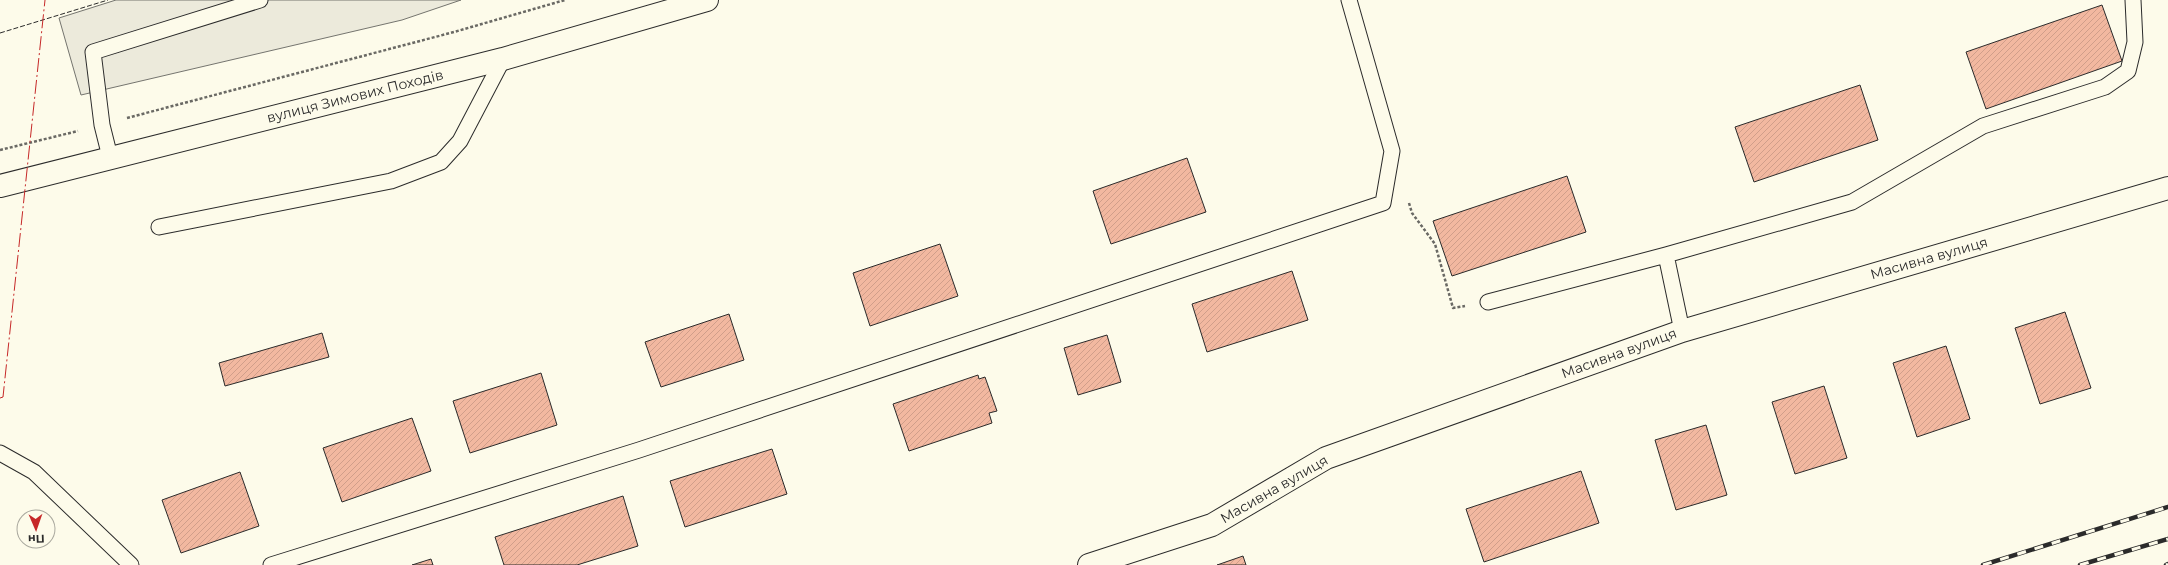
<svg xmlns="http://www.w3.org/2000/svg" width="2168" height="565" viewBox="0 0 2168 565" font-family="Montserrat,sans-serif">
  <style>
    .parking { fill: #eceadb; stroke: #74746e }
    .building { fill: url(#building-hatch); stroke: #2b2b2b }
    .lines { fill: none; stroke-linecap: round; stroke-linejoin: round }
    .service-casing { stroke: #2b2b2b; stroke-width: 17 }
    .minor-casing { stroke: #2b2b2b; stroke-width: 24 }
    .secondary-casing { stroke: #2b2b2b; stroke-width: 24 }
    .path { stroke: #6a6964; stroke-width: 2.5; stroke-dasharray: 3 2; stroke-linecap: butt }
    .service { stroke: #fdfbea; stroke-width: 15 }
    .minor { stroke: #fdfbea; stroke-width: 22 }
    .secondary { stroke: #fdfbea; stroke-width: 22 }
    .rail-casing { stroke: #2b2b2b; stroke-width: 4.5 }
    .rail { stroke: #fdfbea; stroke-width: 3; stroke-dasharray: 9; stroke-linecap: butt }
    .fence { stroke: #2b2b2b; stroke-width: 1; stroke-dasharray: 5 2; stroke-linecap: butt }
    .power { stroke: #c62828; stroke-width: 1; stroke-dasharray: 14 3 2 3; stroke-linecap: butt }
    .labels { text-anchor: middle; dominant-baseline: central; stroke-width: 3; stroke-linejoin: round; paint-order: stroke }
    .street-label { font-size: 14px; fill: #2b2b2b; stroke: #fdfbea }
  </style>
  <defs>
    <pattern id="building-hatch" width="6" height="6" patternUnits="userSpaceOnUse"><rect width="6" height="6" fill="#f2b8a0"/><path d="M-1 1l2-2M0 6l6-6M5 7l2-2" fill="none" stroke="#d09e8a"/></pattern>
  </defs>
  <rect width="100%" height="100%" fill="#fdfbea"/>
  <path class="parking" d="M116,0H461L402,20L81,95L59,18Z"/>
  <path class="building" d="M2102,5L2122,61L1986,109L1966,52Z
    M1860,85L1878,140L1754,182L1735,127Z
    M1187,158L1206,212L1111,244L1093,191Z
    M1567,176L1586,232L1452,276L1433,221Z
    M940,244L958,296L870,326L853,273Z
    M1292,271L1308,320L1207,352L1192,304Z
    M2065,312L2091,388L2040,404L2015,328Z
    M729,314L744,360L661,387L645,342Z
    M322,333L329,357L225,386L219,363Z
    M1107,335L1121,382L1078,395L1064,348Z
    M1946,346L1970,419L1917,437L1893,363Z
    M541,373L557,425L470,453L453,401Z
    M978,375L979,379L985,377L997,411L989,413L992,423L909,451L893,404Z
    M1824,386L1847,458L1795,474L1772,402Z
    M412,418L431,471L342,502L323,448Z
    M1706,425L1727,495L1676,510L1655,440Z
    M772,449L787,494L685,527L670,481Z
    M1581,471L1599,523L1484,562L1466,509Z
    M240,472L259,526L181,553L162,500Z
    M623,496L638,546L577,565H504L495,537Z
    M1243,556L1246,565H1217Z
    M431,559L433,565H412Z"/>
  <g class="lines">
    <g class="service-casing">
      <path id="service" d="M110,157L102,125L93,52L260,0
        M159,227L391,181L441,162L460,141L503,59
        M1666,255L1682,331
        M1488,302L1666,255L1852,202L1983,126L2105,87L2128,71L2135,42L2133,0
        M0,453L34,472L131,565
        M271,565L639,450L1383,203L1392,151L1349,0"/>
    </g>
    <g class="minor-casing">
      <path id="minor" d="M1089,565L1212,525L1326,458L1682,331L2168,188"/>
    </g>
    <g class="secondary-casing">
      <path id="secondary" d="M0,186L503,59L707,0"/>
    </g>
    <path class="path" d="M127,118L454,32L565,0
      M0,150L78,131
      M1409,203L1412,213L1435,244L1453,308L1465,306"/>
    <use href="#service" class="service"/>
    <use href="#minor" class="minor"/>
    <use href="#secondary" class="secondary"/>
    <g class="rail-casing">
      <path id="rail" d="M1983,565L2168,507
        M2080,565L2168,539
        M2166,565L2168,564"/>
    </g>
    <use href="#rail" class="rail"/>
    <path class="fence" d="M0,33L108,0"/>
    <path class="power" d="M0,398L3,397L45,0"/>
  </g>
  <g class="labels">
    <g class="street-label">
      <text transform="translate(355 96) rotate(-14)">вулиця Зимових Походів</text>
      <text transform="translate(1929 258) rotate(-16)">Масивна вулиця</text>
      <text transform="translate(1619 353) rotate(-20)">Масивна вулиця</text>
      <text transform="translate(1274 489) rotate(-30)">Масивна вулиця</text>
    </g>
  </g>
  <g transform="translate(36 529) rotate(178)"><circle r="19" fill="#fdfbea" stroke="#a9a89e"/>
  <path d="M0-3L7 15L0 10L-7 15Z" fill="#c62828"/>
  <text y="-6" font-size="11" font-weight="bold" text-anchor="middle" fill="#2b2b2b">Пн</text>
  </g>
</svg>
